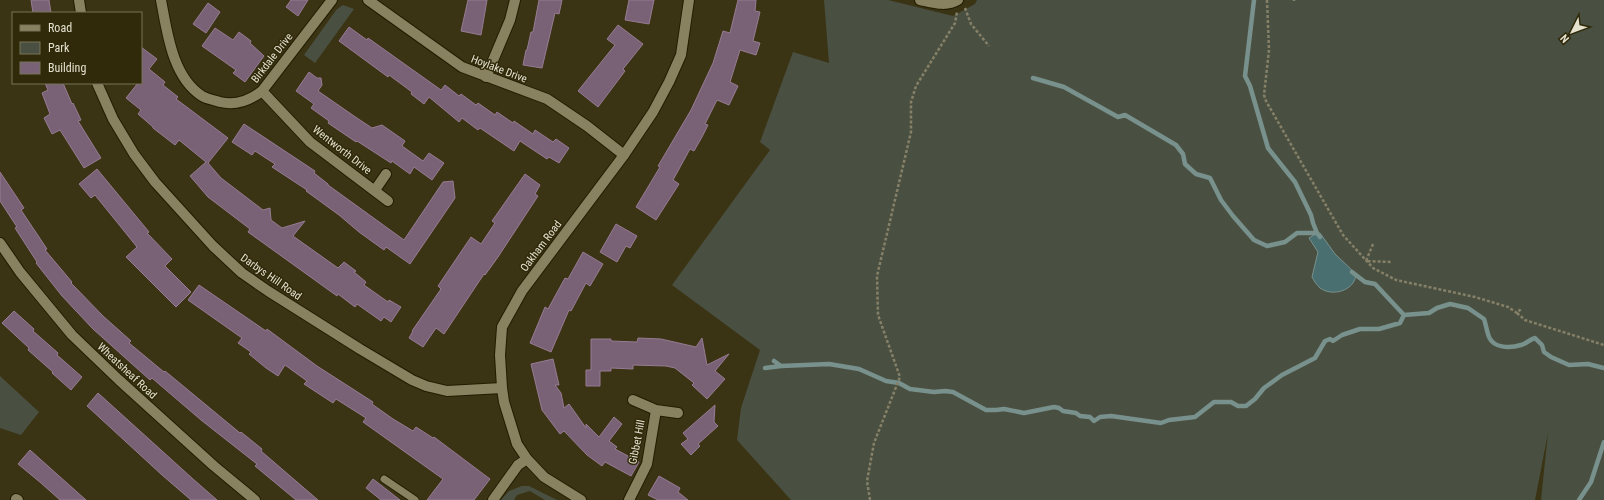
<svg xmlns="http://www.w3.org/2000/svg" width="1604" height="500" viewBox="0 0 1604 500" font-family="'Roboto Condensed',sans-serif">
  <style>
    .green { fill: #4a5041 }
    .water { fill: #4a6f71; stroke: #78918d }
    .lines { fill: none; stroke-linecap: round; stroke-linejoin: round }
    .stream { stroke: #78918d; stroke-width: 4.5 }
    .building { fill: #796276; stroke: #977b93 }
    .service-casing { stroke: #221c00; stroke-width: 9 }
    .minor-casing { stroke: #221c00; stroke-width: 12 }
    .tertiary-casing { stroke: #221c00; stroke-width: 12 }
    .path { stroke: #858067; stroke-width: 2.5; stroke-dasharray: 3 2; stroke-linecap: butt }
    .service { stroke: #898260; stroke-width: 7 }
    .minor { stroke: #898260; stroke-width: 10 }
    .tertiary { stroke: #898260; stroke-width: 10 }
    .labels { text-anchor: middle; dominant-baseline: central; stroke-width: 3; stroke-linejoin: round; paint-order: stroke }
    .street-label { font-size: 11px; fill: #e4e1cf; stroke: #302a0a }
  </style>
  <rect width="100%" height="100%" fill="#3a3414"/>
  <path class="green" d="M824,0H888L953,16L975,4L977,0H1604V500H1541L1548,433L1535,500H791L737,440L741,408L760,350L672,285L770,150L760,142L793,52L829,63Z
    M343,5L354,9L315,63L304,55L337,9Z
    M0,376L39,412L21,435L0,428Z
    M522,486H529L557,500H545L530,491L517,495L514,500H501L509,491Z"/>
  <path class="water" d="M1317,233H1320L1335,254L1356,274C1355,291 1332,297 1320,288C1317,285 1314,281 1312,277L1318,252L1309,238Z"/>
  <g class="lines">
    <path class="stream" d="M1254,0L1245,76L1250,86L1268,148L1295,182L1311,215L1313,223L1317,233
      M1033,78L1064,87L1118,117L1125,115L1176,145L1183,154L1185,164L1196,174L1210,178L1221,200L1233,216L1254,240L1267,246L1285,242L1297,233H1317L1320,237
      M1352,272L1365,282L1375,284L1404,315
      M774,361L781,366L829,364L859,369L886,381L899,383L910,389L934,392L945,391L953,392L986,410H996L1004,409L1024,413L1054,407L1059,408L1063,411L1076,413L1080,416L1090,417L1094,421L1100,417L1111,416L1161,423L1169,420L1195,417L1214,402H1231L1238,406H1246L1255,399L1264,388L1282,375L1315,358L1325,341L1330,339L1333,341L1342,335L1360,329H1379L1400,323L1404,315L1429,313L1437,308L1450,304L1468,308L1484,319C1486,325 1487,332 1489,337C1494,349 1511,348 1521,345C1526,344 1528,340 1535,338L1542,345L1544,352L1551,357L1569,365L1588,364L1604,368
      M765,368L781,366
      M1579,500L1591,482L1604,442"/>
  </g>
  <path class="building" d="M31,0H49L51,13H33Z
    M291,0H308L298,16L286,7Z
    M468,0H487L481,35L461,31Z
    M539,0H562L559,14L555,13L542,68L523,65L526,50H527L531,32H533Z
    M629,0H654L649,24L625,20Z
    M738,0H756L755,11L760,12L753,41L760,43L756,55L740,50L730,82L738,86L729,105L717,100L705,124L708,125L702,137L694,151L690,149L673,180L679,184L656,220L636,207L660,167L658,166L691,110L713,63L723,31L730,33Z
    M208,3L220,12L206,33L193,24Z
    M618,25L643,44L623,69L625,71L598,107L578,91L615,45L607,39Z
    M349,27L367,40L368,38L441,90L445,85L459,96L461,94L476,105L478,103L495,115L497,112L513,123L514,121L533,134L535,130L553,142L556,139L569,148L559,163L549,157L547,159L520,141L514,151L480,128L478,130L462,118L459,122L429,97L424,104L411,94L412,92L389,75L388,77L339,41Z
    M215,28L233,40L239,32L251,41L250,43L264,56L245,82L233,73L236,70L202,46Z
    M141,47L157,59L149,69L165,82L163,85L178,97L176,99L228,138L208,163L221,178L263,210L270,208L271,220L282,228L305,221L293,236L338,268L344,262L356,271L354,272L366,282L364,285L388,302L389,300L401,307L391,322L384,317L381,321L357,304L355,307L338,294L337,296L248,232L250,229L208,197L190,176L206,162L179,140L175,145L153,128V127L138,114L141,110L126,98L138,83H141Z
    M309,72L317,78H321L322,85L318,91L354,116L372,128L382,125L405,141L402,146L423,161L429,153L444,163L432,180L414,167L410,174L392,161L391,163L357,141L356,142L328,123L329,121L311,108L314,104L296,91Z
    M45,83H63L72,104L73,103L81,120L78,121L101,158L84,168L60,130L52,134L44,118L50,114L42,93L48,90Z
    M244,124L315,171L314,173L328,184V185L404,240L443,182L453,181L455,198L410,264L386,247L384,250L359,232L339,215L306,191L307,190L272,167L275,164L255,151L252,155L232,142Z
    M97,169L149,232L147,233L172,259L165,266L191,292L176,307L126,257L137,247L95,195L91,198L79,184Z
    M0,172L24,208L21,210L47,249L45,250L72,282L71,283L103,316L131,341L129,343L164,372L165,371L240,433L241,432L262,449L261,451L318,500H296L255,466L257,464L201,420L152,378L150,380L93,329L62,296L36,263L37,262L15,228L17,227L0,201Z
    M525,174L540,185L535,194L538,196L498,257L485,275L484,274L444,334L436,328L423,347L409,338L413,331H412L441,289L438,286L471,237L481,244L495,223L492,221Z
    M616,224L637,236L630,248L626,246L617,262L600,252Z
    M583,252L603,264L590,286L586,283L571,311L569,310L551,352L530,343L545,307L548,309L565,278L568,279Z
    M199,285L266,331L267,329L317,366L373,402L372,404L393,419L413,431L416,427L433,438L434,437L490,479L474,500H427L443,479L363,422L366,418L336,399L333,403L304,384L307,381L285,365L278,376L266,368L249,354L251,352L238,343L242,338L188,300Z
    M14,311L34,329L33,331L58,353L57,355L82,377L71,390L52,373L53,372L28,350L29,348L2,323Z
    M638,338L661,339L696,347L702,338L707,365L729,354L715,371L725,379L707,399L692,385L694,383L675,368L666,366L633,365V369L611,368V371H600V386H586V370H591V339H611V341L637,342Z
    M553,359L559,385H555L561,393L564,408L569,404L586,428V424L599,437L614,417L622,424L609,441L617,447L615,449L639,462L631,476L605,462L602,466L587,455L564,431L560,434L542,410L531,364Z
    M98,393L193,479L217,500H191L162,475L87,406Z
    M715,405L714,422L718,426L698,444L700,446L691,455L681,444L688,439L683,433Z
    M30,450L49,467L86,500H60L41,483L18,464Z
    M659,476L680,488L678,492L688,500H658L648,495Z
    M373,479L400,500H381L366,488Z"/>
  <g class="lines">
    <g class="service-casing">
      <path id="service" d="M384,479L415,500"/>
    </g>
    <g class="minor-casing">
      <path id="minor" d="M79,0L81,13
        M161,0C167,31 172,77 202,96C207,99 214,100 220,102C236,106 249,101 262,91L332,0
        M368,0L462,67L547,99L587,126L624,155
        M920,0C934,3 946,7 958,0
        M486,77L510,20L515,0
        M97,83L113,119L134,154L155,182L213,246L242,273L268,291L360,349L412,380L426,386L447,391L502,388
        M262,91L310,142L388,201
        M375,190L386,174
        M0,243L20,272L72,335L119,380L214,466L255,500
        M633,400L656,410L678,413
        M16,499L18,500
        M629,500L647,464L656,410"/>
    </g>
    <g class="tertiary-casing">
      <path id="tertiary" d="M493,500L518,465L527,459
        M581,500L544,477L527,459L517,444L504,402L502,388L500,355L502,327L522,291L624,155L653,112L669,82L681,55L689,0"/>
    </g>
    <path class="path" d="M1267,0L1269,50L1264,95L1266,101L1343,235L1373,268L1396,280L1475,297L1508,307L1517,313L1522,308
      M1294,0V1
      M965,8L971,24L989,46
      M1373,244L1366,261L1391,262
      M1517,313L1525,320L1604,345
      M870,500L867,481L874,443L900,377L878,315L877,276L911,132V102L916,86L955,23L957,12"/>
    <use href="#service" class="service"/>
    <use href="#minor" class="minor"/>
    <use href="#tertiary" class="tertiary"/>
  </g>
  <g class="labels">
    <g class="street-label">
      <text transform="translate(272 58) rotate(-52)">Birkdale Drive</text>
      <text transform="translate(499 69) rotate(21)">Hoylake Drive</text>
      <text transform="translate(342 150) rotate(38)">Wentworth Drive</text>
      <text transform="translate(541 246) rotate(-53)">Oakham Road</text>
      <text transform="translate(271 277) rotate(35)">Darbys Hill Road</text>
      <text transform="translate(127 371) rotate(43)">Wheatsheaf Road</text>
      <text transform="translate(637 442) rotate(-79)">Gibbet Hill</text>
    </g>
  </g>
  <rect x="12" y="12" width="130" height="72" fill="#302a0a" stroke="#787359"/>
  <rect x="20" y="25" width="20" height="6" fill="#898260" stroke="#787359"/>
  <text x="48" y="32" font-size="12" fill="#e4e1cf">Road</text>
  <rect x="20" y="42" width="20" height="12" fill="#4a5041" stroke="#787359"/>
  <text x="48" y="52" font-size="12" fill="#e4e1cf">Park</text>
  <rect x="20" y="62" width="20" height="12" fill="#796276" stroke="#787359"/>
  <text x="48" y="72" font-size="12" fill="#e4e1cf">Building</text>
  <g transform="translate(1572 32) rotate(228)" stroke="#302a0a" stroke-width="3" paint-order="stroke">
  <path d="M0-3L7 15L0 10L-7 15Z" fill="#e4e1cf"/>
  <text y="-6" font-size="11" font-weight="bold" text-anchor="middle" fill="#e4e1cf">N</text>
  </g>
</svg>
